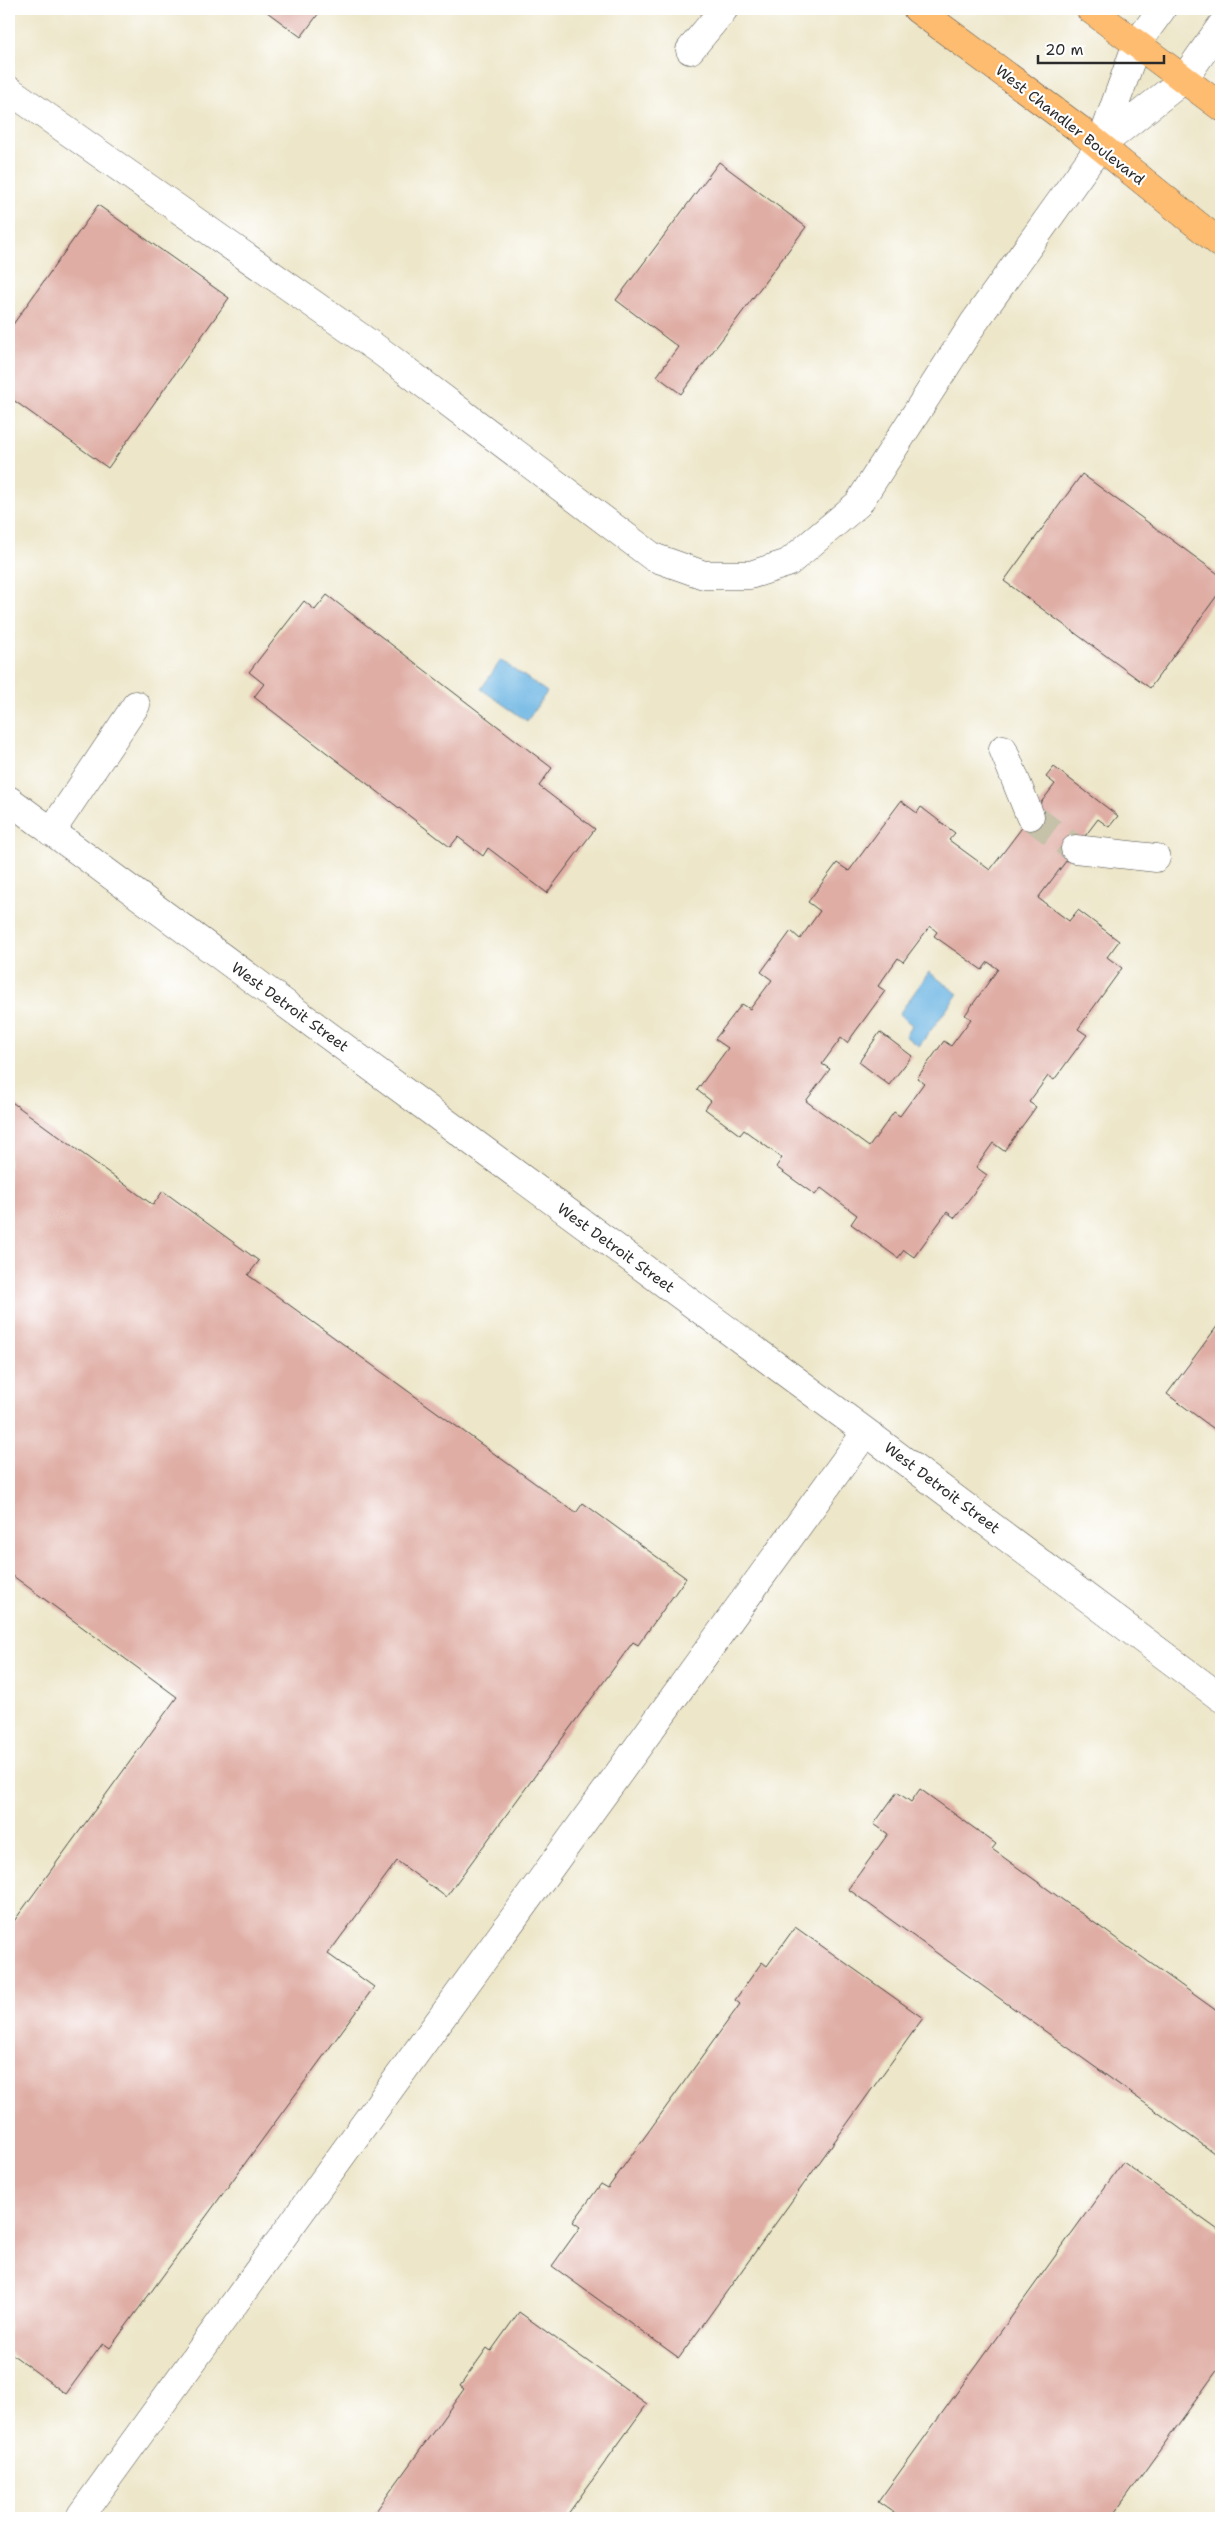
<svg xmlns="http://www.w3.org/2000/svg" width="1230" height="2527" viewBox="0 0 1230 2527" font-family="'Shantell Sans',sans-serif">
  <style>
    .water { fill: #69b4e2; stroke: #4a7086 }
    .building { fill: #dfada4; fill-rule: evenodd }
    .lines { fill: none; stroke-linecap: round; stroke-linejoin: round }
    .minor-tunnel { stroke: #c6c1a9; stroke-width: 28; stroke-dasharray: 28 14; stroke-linecap: butt }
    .minor-casing { stroke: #484743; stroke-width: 29 }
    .major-casing { stroke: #484743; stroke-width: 29 }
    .minor { stroke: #fff; stroke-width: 28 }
    .major { stroke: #fdbc70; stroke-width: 28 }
    .labels { text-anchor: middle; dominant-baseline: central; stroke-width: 4.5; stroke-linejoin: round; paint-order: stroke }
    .street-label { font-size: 15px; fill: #2b2b2b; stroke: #fff }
  </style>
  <rect width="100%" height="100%" fill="#fff"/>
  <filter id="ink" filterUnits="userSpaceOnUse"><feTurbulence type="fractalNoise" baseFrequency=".02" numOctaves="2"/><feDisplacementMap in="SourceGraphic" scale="10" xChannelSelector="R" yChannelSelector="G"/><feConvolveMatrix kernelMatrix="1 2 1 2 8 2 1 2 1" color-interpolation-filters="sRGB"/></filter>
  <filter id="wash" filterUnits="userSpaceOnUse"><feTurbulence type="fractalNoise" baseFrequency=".0096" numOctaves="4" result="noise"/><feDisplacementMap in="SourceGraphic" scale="20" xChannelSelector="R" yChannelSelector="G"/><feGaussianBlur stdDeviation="1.12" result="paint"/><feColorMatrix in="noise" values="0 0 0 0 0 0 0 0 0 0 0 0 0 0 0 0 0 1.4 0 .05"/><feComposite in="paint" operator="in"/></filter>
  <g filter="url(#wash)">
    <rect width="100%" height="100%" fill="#ede6c9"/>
    <path class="water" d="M501,660L547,692L527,721L481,689Z
      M929,972L958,994L919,1046L905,1036L912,1025L899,1014Z"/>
    <g id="blocks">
      <path class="building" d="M263,9H322L301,37Z
        M719,162L806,227L681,394L657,376L678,347L616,300Z
        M98,205L229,298L108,468L9,397V330Z
        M1082,474L1221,576V590L1150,688L1004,581Z
        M327,595L552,768L539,786L595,829L547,893L488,848L483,856L458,837L450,847L254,697L264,684L249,672L304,601L315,610Z
        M1054,767L1118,816L1109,827L1098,819L1038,898L1069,921L1078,910L1119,941L1107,957L1122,968L1078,1029L1087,1035L1054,1080L1048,1076L1029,1102L1036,1107L1004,1151L993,1143L976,1167L987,1175L955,1218L947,1212L914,1257L904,1250L898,1258L851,1224L857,1215L821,1188L815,1195L776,1167L782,1158L744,1130L740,1135L705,1109L711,1101L697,1090L728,1048L715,1039L742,1004L750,1009L772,980L761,972L791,931L800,939L820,911L808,902L837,863L849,871L901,801L917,813L921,807L955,833L949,840L990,870L1055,784L1046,777ZM930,926L937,932L934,936L982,970L988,962L998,969L965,1015L971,1019L951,1046L944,1041L917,1078L924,1083L900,1116L894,1112L869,1147L806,1101L830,1069L822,1064L841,1038L847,1043L885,991L878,986L898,958L903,962Z
        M880,1032L912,1056L889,1085L859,1062Z
        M9,1100L153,1205L163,1191L259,1261L248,1275L576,1513L583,1503L686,1578L638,1645L633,1642L446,1897L397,1861L328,1954L374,1987L110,2348L103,2343L66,2394L9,2352V1928L177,1697L9,1573Z
        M1221,1321V1434L1167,1394Z
        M920,1789L996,1844L992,1849L1221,2014V2158L848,1889L888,1834L874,1824L897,1792L911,1802Z
        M795,1927L923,2018L679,2358L552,2266L580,2227L573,2222L601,2184L608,2188L740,2004L735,2000L762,1962L767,1966Z
        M1123,2162L1221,2232V2365L1111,2518H901L878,2502Z
        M519,2312L647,2404L565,2518H371L464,2389L460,2386L487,2348L491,2351Z"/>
    </g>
  </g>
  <g filter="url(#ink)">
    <use href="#blocks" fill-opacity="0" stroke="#484743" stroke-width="1"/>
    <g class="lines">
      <path class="minor-tunnel" d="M1030,816L1075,849"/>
      <g class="minor-casing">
        <path id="minor" d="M690,50L724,9
          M9,90L383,353L653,557L704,575H750L788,563L858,504L973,324L1100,146L1137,43L1162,9
          M1100,146L1183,80L1221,26
          M1003,749L1030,816
          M9,800L866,1432L1221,1698
          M51,832L136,705
          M1075,849L1156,858
          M81,2515L866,1432"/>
      </g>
      <g class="major-casing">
        <path id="major" d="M917,9L1079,129L1221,244
          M1090,9L1221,107"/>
      </g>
      <use href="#minor" class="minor"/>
      <use href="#major" class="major"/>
    </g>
  </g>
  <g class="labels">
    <g class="street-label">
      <text transform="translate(1070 125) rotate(38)">West Chandler Boulevard</text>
      <text transform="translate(290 1007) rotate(36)">West Detroit Street</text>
      <text transform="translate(616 1248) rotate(36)">West Detroit Street</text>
      <text transform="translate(942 1488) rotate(37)">West Detroit Street</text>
    </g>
  </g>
  <rect width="1230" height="2527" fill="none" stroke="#fff" stroke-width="30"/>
  <path d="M1038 55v8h126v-8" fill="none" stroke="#2b2b2b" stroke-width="2.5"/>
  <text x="1045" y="55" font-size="15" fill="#2b2b2b" stroke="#ffffff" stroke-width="4" paint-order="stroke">20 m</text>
</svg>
